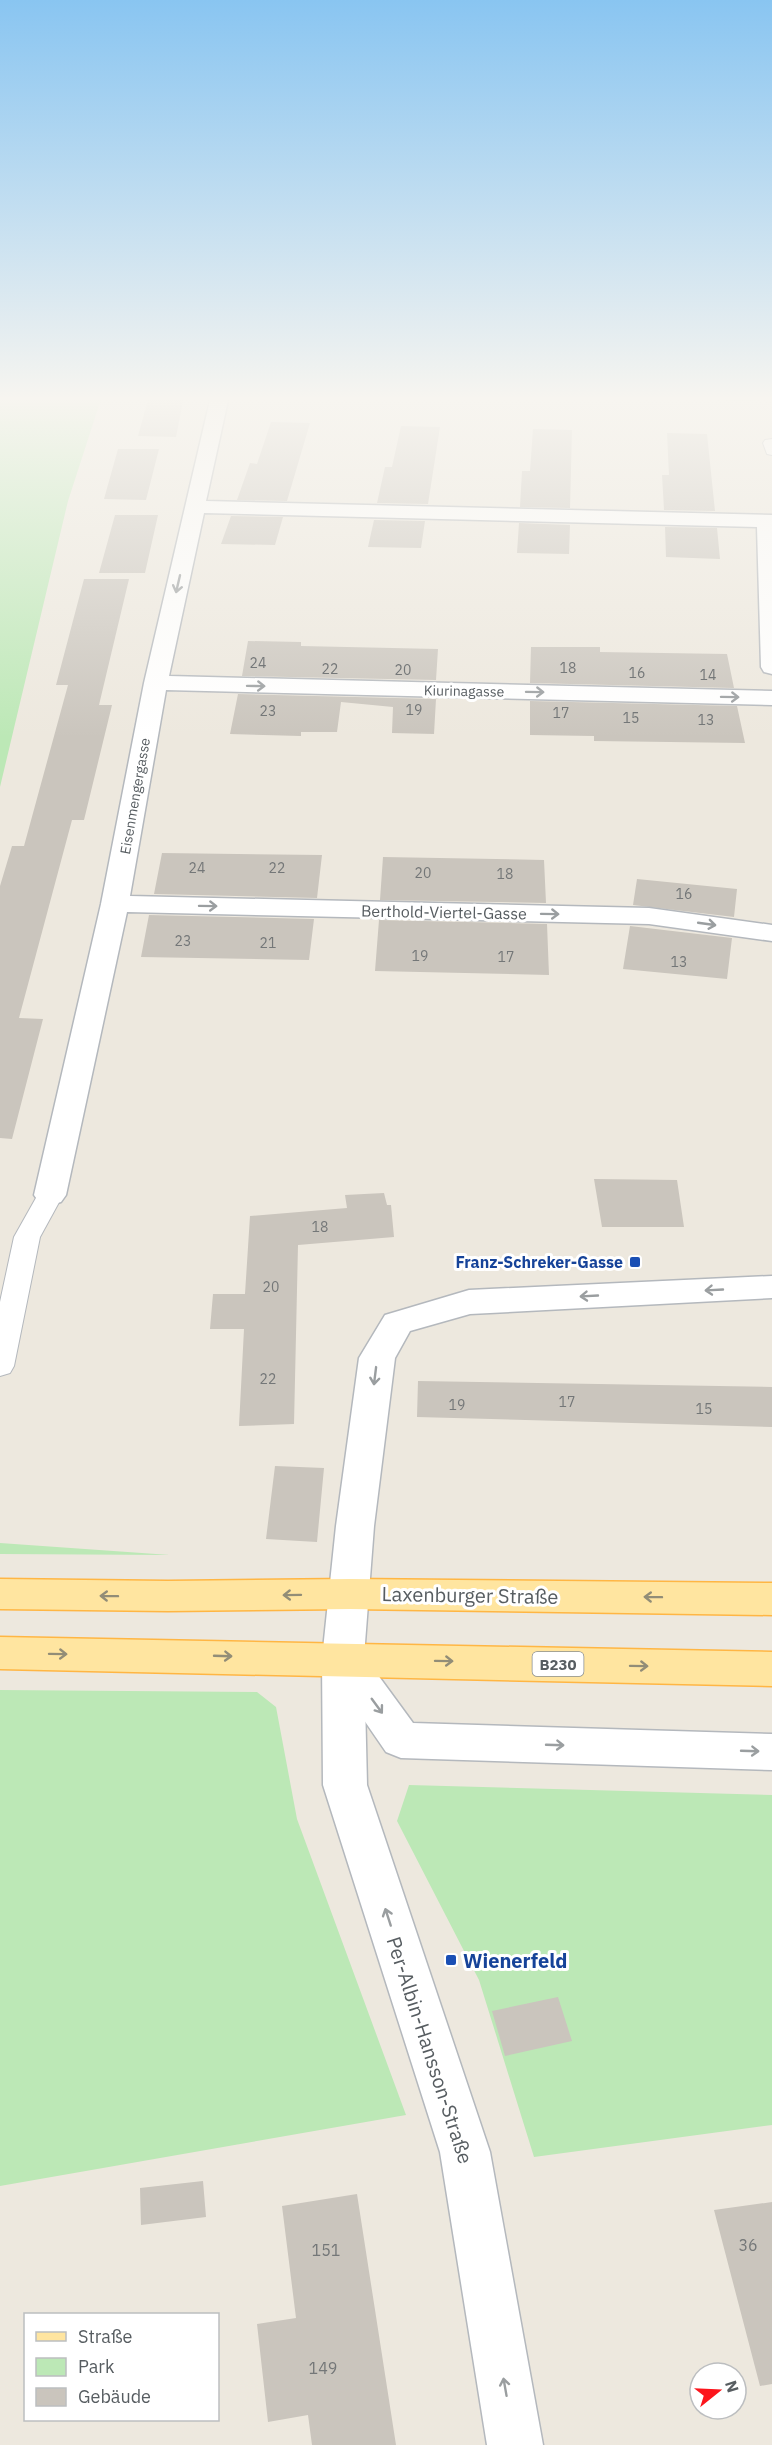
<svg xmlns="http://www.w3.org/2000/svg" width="772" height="2445" viewBox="0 0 772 2445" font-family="'IBM Plex Sans',sans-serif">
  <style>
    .green { fill: #bce8b6 }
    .building { fill: #cac5bd }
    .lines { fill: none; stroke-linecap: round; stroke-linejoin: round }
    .service-casing { stroke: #b4b8bd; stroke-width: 2 }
    .minor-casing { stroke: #b4b8bd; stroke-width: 3 }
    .tertiary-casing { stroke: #b4b8bd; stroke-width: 3 }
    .primary-casing { stroke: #ffb644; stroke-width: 3 }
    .service { fill: #fff; fill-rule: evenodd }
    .minor { fill: #fff; fill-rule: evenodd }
    .tertiary { fill: #fff; fill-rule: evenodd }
    .primary { fill: #ffe5a0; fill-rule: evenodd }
    .oneway { stroke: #9a9ea0 }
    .oneway2 { stroke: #928d77 }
    .transit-dot { fill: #1a4fb4; stroke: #fff; stroke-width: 2 }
    .labels { text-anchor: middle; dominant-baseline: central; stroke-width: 6; stroke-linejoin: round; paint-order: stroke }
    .number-label { font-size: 14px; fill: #747778 }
    .far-street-label { font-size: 14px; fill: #575d61; stroke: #fff }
    .shield { fill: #fff; stroke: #898e90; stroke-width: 1.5 }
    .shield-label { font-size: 15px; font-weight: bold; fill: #575d61 }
    .street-label { font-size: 16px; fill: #575d61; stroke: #fff }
    .transit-label { font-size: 16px; font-weight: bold; fill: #164399; stroke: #fff; text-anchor: end }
    .near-number-label { font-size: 16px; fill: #747778 }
    .near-street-label { font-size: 20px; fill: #575d61; stroke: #fff }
    .near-transit-label { font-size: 20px; font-weight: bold; fill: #164399; stroke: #fff; text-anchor: start }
  </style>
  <rect width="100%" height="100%" fill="#ede8de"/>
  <path class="green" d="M0,396H102L68,501L0,787Z
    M560,396H757L755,401Z
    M0,1543L170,1555L0,1554Z
    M0,1690L257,1692L276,1707L297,1819L406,2115L0,2186Z
    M409,1785L772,1795V2125L534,2157L479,1980L397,1821Z"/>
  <path class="building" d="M149,396H184L176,437L138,436Z
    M271,422L310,423L287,501L237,500L250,463L257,464Z
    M401,426L440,427L428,504L377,503L385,467H392Z
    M533,429L572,430L570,508L520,507L522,471H530Z
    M667,433L707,434L715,511L664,510L662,475H669Z
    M118,449H159L146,500L104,499Z
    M115,515H158L145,573H99Z
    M231,516L283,517L275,545L221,544Z
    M374,520L425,521L421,548L368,547Z
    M519,523L570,525L569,554L517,553Z
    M665,527L717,528L720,559L666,557Z
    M84,579H129L99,705H112L84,820H72L19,1018L43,1019L12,1139L0,1138V886L12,846H24L68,685H56Z
    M248,641L301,642V646L438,649L436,680L242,676Z
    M531,647H600V652L727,654L734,688L530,683Z
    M238,694L436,699L434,734L392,733L393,707L341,702L337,732H301V736L230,734Z
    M530,701L737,706L745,743L594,741V736L530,735Z
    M162,853L322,855L317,898L154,894Z
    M383,857L544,860L546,903L380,900Z
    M637,879L737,889L734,917L633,905Z
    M149,915L314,919L309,960L141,957Z
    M379,920L547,924L549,975L375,971Z
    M630,926L732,938L727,979L623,969Z
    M594,1179L677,1180L684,1227H602Z
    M384,1193L387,1205H391L394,1237L298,1245L294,1424L239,1426L244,1329H210L213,1294H245L250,1216L347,1208L345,1195Z
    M418,1381L772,1387V1427L417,1417Z
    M275,1466L324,1468L317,1542L266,1539Z
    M558,1997L572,2041L505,2056L492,2011Z
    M203,2181L206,2217L141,2225L140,2188Z
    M357,2194L396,2445H312L308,2415L268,2422L257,2324L296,2318L282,2206Z
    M772,2202V2384L760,2386L714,2210Z"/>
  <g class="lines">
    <g class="service-casing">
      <path id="service" d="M772,439V455L767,454L763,443L765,440Z
        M50,1187L59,1189L63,1195L40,1237L14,1366L10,1373L0,1376V1302L14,1237L41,1189Z"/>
    </g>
    <g class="minor-casing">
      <path id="minor" d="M211,396H229L206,501L772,515V674L764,672L761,667L757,527L204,513L169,676L772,691V705L166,690L130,896L649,908L772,925V941L649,924L127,912L66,1195L61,1202L50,1205L39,1202L34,1195L101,904L144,683Z
        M772,1276V1298L470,1314L410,1331L395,1358L374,1526L364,1656L413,1723L772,1734V1770L401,1758L386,1752L322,1659L336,1526L359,1358L385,1315L469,1290Z"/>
    </g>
    <g class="tertiary-casing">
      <path id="tertiary" d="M343,1643L357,1647L364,1659L367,1785L490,2152L543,2445H487L440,2152L323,1785L322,1659L329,1647Z"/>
    </g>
    <g class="primary-casing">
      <path id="primary" d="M0,1579L168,1581L350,1579L772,1583V1615L350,1609L168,1611L0,1609Z
        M0,1637L772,1652V1686L0,1669Z"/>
    </g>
    <use href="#service" class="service"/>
    <use href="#minor" class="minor"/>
    <use href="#tertiary" class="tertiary"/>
    <use href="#primary" class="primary"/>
  </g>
  <defs><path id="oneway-shaft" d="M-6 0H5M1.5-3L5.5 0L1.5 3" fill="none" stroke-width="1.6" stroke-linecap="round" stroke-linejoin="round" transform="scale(1.5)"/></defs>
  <g class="oneway">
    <use href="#oneway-shaft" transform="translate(178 584) rotate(103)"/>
    <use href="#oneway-shaft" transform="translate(256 686) rotate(1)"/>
    <use href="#oneway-shaft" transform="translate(535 692) rotate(1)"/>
    <use href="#oneway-shaft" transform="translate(730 697) rotate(1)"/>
    <use href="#oneway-shaft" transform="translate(208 906) rotate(1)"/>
    <use href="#oneway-shaft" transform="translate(550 914) rotate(1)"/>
    <use href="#oneway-shaft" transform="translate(707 924) rotate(8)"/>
    <use href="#oneway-shaft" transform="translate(714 1290) rotate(177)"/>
    <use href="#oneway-shaft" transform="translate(589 1296) rotate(177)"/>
    <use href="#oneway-shaft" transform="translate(375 1376) rotate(97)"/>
    <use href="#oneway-shaft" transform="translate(377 1706) rotate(54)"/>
    <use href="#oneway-shaft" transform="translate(555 1745) rotate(2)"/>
    <use href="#oneway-shaft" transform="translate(750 1751) rotate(2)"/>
    <use href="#oneway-shaft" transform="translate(388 1917) rotate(-108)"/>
    <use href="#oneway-shaft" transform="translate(505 2387) rotate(-100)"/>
  </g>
  <g class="oneway2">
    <use href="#oneway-shaft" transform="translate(292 1595) rotate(179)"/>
    <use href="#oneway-shaft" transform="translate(109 1596) rotate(-179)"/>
    <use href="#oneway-shaft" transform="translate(653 1597) rotate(-179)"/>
    <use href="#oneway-shaft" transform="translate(58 1654) rotate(1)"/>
    <use href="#oneway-shaft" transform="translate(223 1656) rotate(2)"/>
    <use href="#oneway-shaft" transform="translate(444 1661) rotate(1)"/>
    <use href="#oneway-shaft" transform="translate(639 1666) rotate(1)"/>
  </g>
  <linearGradient id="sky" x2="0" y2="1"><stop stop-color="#89c5f1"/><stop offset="0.54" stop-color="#f7f5f0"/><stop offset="1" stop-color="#f7f5f0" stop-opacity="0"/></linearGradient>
  <rect width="772" height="738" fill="url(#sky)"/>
  <g class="transit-dot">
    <rect x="629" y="1256" width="12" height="12" rx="3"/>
    <rect x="445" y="1954" width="12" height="12" rx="3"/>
  </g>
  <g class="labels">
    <g class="number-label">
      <text x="258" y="663">24</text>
      <text x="568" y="668">18</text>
      <text x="330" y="669">22</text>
      <text x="403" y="670">20</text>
      <text x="637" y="673">16</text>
      <text x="708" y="675">14</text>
      <text x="414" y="710">19</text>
      <text x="268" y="711">23</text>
      <text x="561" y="713">17</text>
      <text x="631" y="718">15</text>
      <text x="706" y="720">13</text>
      <text x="197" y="868">24</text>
      <text x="277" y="868">22</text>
      <text x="423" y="873">20</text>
      <text x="505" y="874">18</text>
      <text x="684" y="894">16</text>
      <text x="183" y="941">23</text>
      <text x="268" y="943">21</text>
      <text x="420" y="956">19</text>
      <text x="506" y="957">17</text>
      <text x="679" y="962">13</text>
      <text x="320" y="1227">18</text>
      <text x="271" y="1287">20</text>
      <text x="268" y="1379">22</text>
      <text x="567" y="1402">17</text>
      <text x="457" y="1405">19</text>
      <text x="704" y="1409">15</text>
    </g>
    <g class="far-street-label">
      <text transform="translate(464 691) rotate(1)">Kiurinagasse</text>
      <text transform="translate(135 796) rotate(-80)">Eisenmengergasse</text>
    </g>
    <rect class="shield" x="532.5" y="1652" width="51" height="24" rx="4.5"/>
    <g class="shield-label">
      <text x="558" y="1664">B230</text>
    </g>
    <g class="street-label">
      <text transform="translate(444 912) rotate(1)">Berthold-Viertel-Gasse</text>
    </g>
    <g class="transit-label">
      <text x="623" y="1262">Franz-Schreker-Gasse</text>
    </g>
    <g class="near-number-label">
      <text x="748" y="2245">36</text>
      <text x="326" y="2250">151</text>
      <text x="323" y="2368">149</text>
    </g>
    <g class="near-street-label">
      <text transform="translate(470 1595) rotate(1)">Laxenburger Straße</text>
      <text transform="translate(430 2050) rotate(72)">Per-Albin-Hansson-Straße</text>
    </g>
    <g class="near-transit-label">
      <text x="463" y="1960">Wienerfeld</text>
    </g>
  </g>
  <rect x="24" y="2313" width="195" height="108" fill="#ffffff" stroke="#bcbec0" stroke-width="1.5"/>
  <rect x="36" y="2332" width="30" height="9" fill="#ffe5a0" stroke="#bcbec0" stroke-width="1.5"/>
  <text x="78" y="2343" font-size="18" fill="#575d61">Straße</text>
  <rect x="36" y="2358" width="30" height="18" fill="#bce8b6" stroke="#bcbec0" stroke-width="1.5"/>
  <text x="78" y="2373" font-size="18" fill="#575d61">Park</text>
  <rect x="36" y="2388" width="30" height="18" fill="#cac5bd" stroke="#bcbec0" stroke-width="1.5"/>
  <text x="78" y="2403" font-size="18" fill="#575d61">Gebäude</text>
  <g transform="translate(718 2391) rotate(72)"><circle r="28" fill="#ffffff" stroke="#bcbec0" stroke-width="1.5"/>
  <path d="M0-4.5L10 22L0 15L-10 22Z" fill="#fc151c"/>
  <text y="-9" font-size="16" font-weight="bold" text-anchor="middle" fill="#575d61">N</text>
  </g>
</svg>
